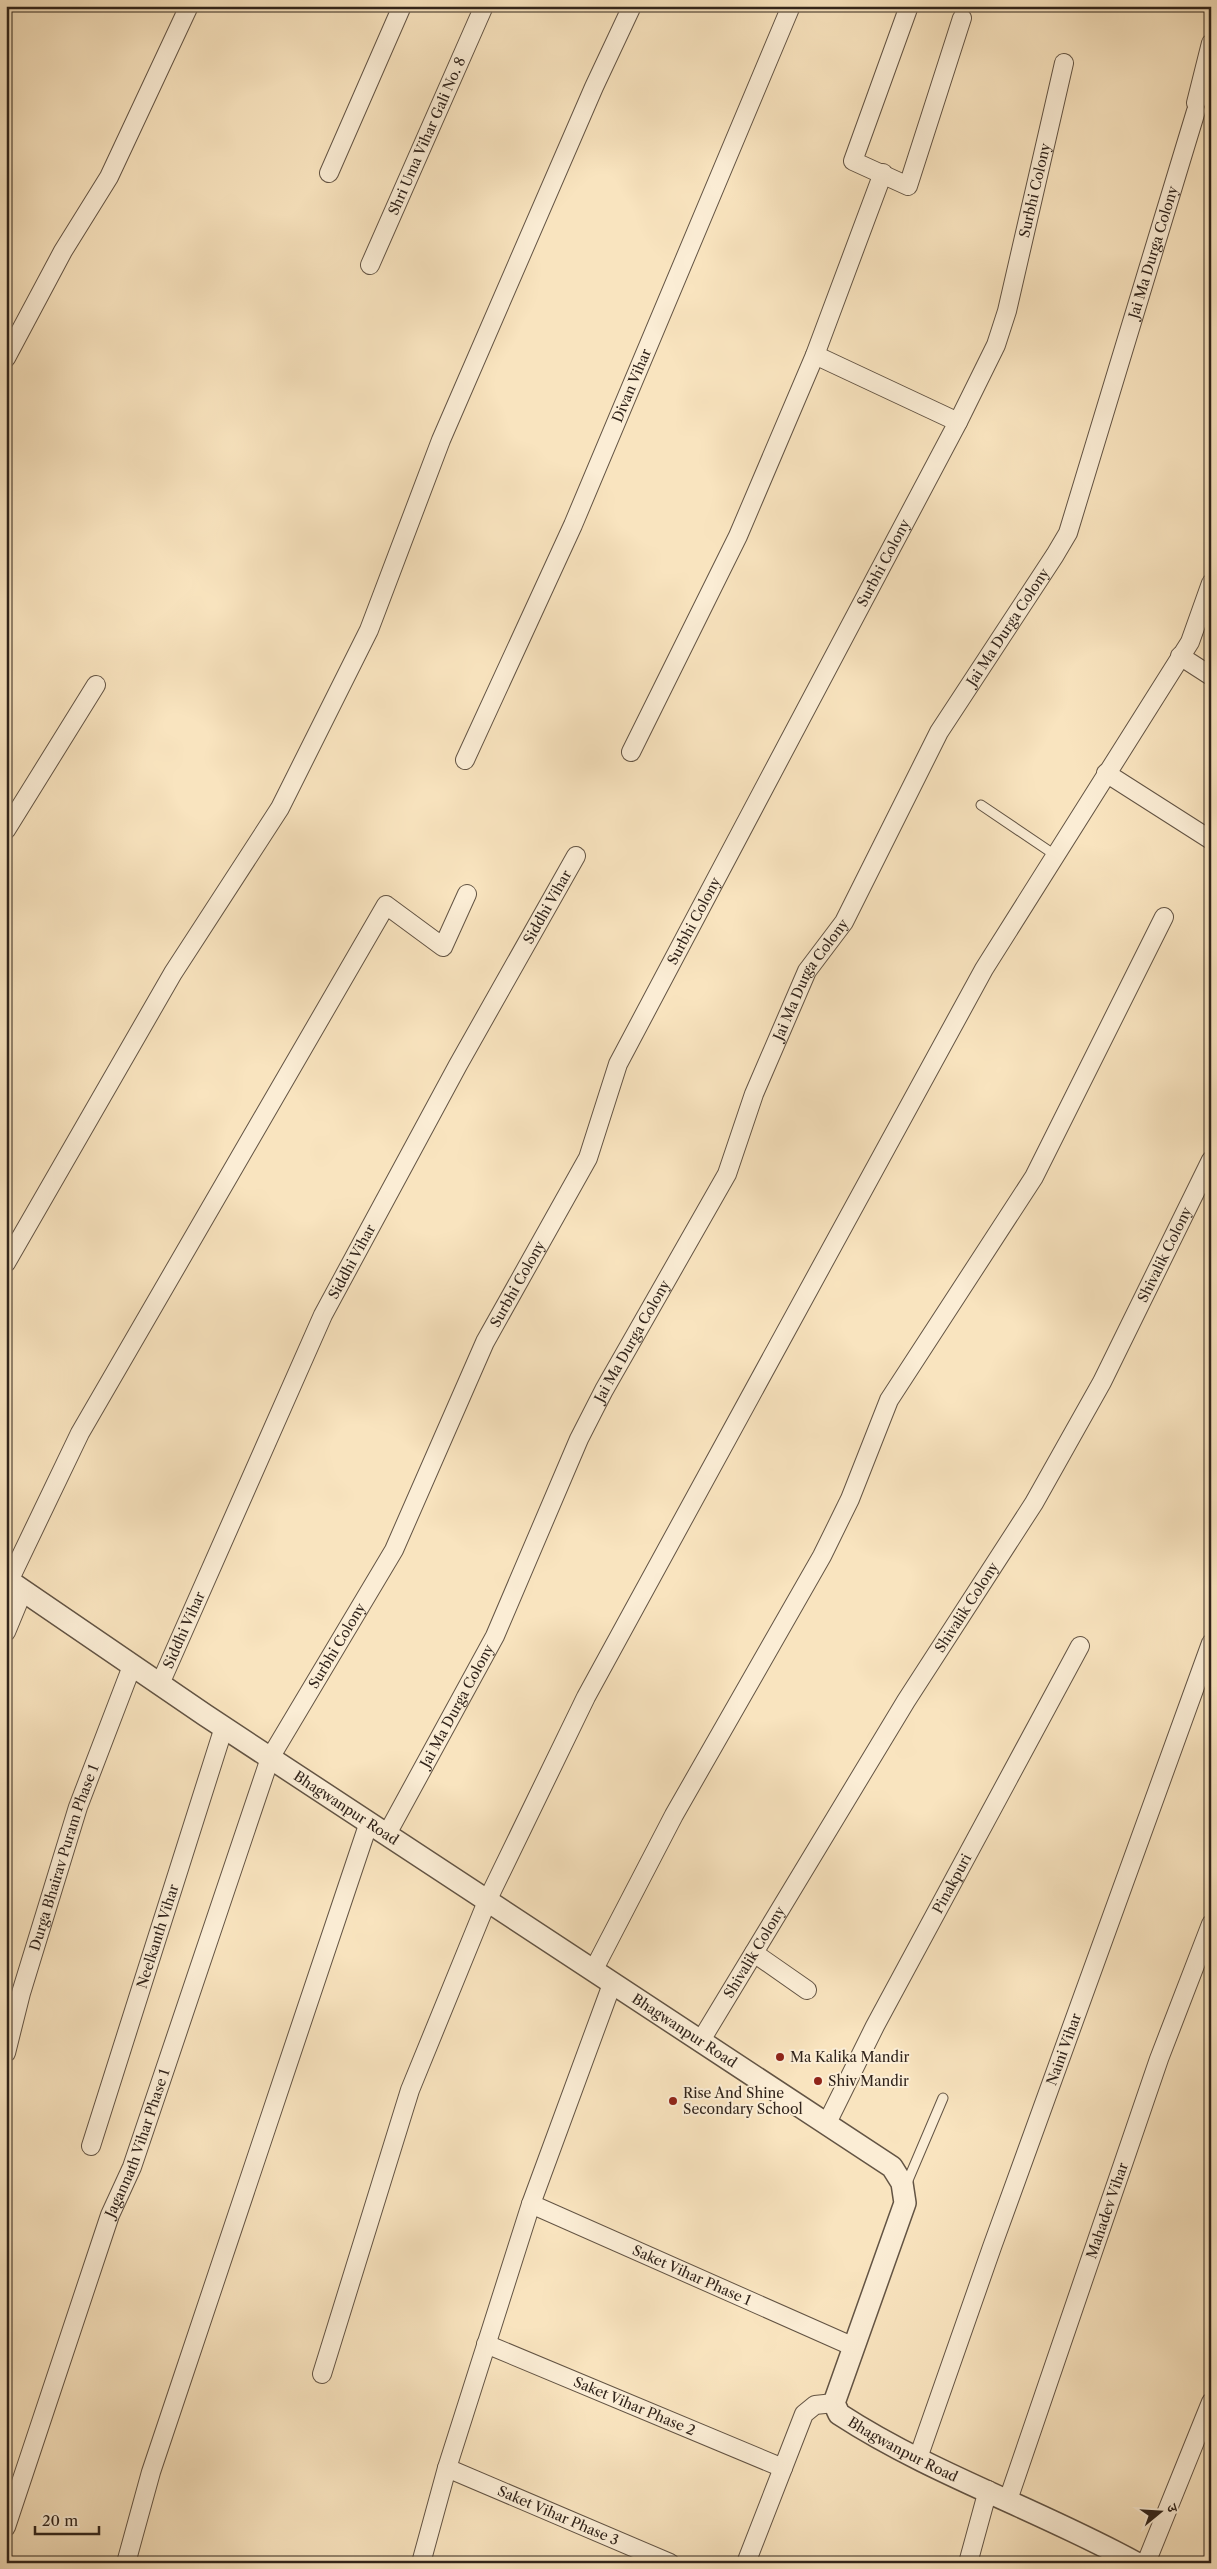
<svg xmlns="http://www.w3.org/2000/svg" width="1217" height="2569" viewBox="0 0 1217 2569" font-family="'Libre Caslon Text','Noto Serif Devanagari',serif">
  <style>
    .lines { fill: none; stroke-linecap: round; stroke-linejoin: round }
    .service-casing { stroke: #635444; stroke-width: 11 }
    .minor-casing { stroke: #635444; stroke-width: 20 }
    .tertiary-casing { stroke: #635444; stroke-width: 24 }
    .service { stroke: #fbedd5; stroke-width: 9 }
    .minor { stroke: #fbedd5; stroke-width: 18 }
    .tertiary { stroke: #fbedd5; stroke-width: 21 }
    .poi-dot { fill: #8f2418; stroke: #fbedd5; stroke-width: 2 }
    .labels { text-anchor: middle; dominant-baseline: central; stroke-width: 4; stroke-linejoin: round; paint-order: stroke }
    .street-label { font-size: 14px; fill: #31241b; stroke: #fbedd5 }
    .poi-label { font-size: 14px; fill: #31241b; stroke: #fbedd5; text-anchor: start }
  </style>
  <rect width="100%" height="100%" fill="#f9e4bf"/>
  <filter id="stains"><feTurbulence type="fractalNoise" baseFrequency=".004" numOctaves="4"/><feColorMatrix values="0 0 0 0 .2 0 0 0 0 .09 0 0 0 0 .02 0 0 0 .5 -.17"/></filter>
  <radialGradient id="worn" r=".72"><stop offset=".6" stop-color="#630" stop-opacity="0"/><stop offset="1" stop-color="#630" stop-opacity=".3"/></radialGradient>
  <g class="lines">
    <g class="service-casing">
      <path id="service" d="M981,805L1055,855
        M906,2185L943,2098"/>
    </g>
    <g class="minor-casing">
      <g id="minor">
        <path d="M909,6L853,161L908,186L962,18"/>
        <path d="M1196,103L1211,43"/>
        <path d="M329,173L402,6"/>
        <path id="s1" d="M370,265L484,6"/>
        <path d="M815,355L958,422"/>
        <path d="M6,358L63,251L109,177L189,6"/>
        <path d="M1180,656L1211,676"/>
        <path d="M631,752L738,536L815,355L883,173"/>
        <path id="s2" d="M465,760L573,525L791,6"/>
        <path d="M1106,773L1211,840"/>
        <path d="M6,830L96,685"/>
        <path d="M6,1263L173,973L280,808L369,630L441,440L594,87L632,6"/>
        <path d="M9,1581L80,1433L386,905L443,947L467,894"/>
        <path d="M6,1632L23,1591"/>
        <path id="s3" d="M160,1684L323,1315L458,1065L576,856"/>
        <path id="s4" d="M387,1834L495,1636L579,1439L604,1390L727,1174L754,1094L807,971L844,922L939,732L1055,555L1068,533L1196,111"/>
        <path d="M754,1953L807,1990"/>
        <path d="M593,1971L674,1815L822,1556L850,1499L889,1400L1034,1177L1164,917"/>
        <path id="s5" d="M700,2042L906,1701L1034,1503L1102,1382L1211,1160"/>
        <path id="s6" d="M6,2053L21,1993L78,1807L132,1666"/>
        <path id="s7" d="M827,2123L875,2026L1080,1646"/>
        <path id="s8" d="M91,2146L224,1727"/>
        <path id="s9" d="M531,2204L854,2347"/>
        <path id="s10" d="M486,2344L783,2468"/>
        <path d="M322,2374L410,2090L488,1899L586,1697L984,969L1190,642L1211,583"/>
        <path id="s11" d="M918,2458L992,2247L1211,1643"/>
        <path id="s12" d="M447,2468L670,2563"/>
        <path id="s13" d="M1008,2500L1159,2059L1211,1924"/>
        <path id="s14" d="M6,2527L110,2215L132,2167L270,1758L394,1550L485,1342L588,1158L618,1064L958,422L996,345L1007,311L1064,63"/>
        <path d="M126,2563L151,2472L369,1822"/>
        <path d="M421,2563L447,2468L531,2204L612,1984"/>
        <path d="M746,2563L804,2414L815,2405L834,2403"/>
        <path d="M968,2563L988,2490"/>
        <path d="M1146,2563L1211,2402"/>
      </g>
    </g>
    <g class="tertiary-casing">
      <g id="tertiary">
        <path id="s15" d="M6,1579L205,1715L892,2167L902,2183L905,2203L834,2403L839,2414C931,2474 1040,2510 1136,2563"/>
      </g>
    </g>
    <use href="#service" class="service"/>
    <use href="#minor" class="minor"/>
    <use href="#tertiary" class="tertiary"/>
  </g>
  <g class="poi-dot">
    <circle cx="780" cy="2057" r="5"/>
    <circle cx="818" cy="2081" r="5"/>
    <circle cx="673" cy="2101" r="5"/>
  </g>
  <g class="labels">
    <g class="street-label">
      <text stroke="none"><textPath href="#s1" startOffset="141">Shri Uma Vihar Gali No. 8</textPath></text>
      <text stroke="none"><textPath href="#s14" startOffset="2564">Surbhi Colony</textPath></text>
      <text stroke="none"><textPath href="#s4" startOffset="1766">Jai Ma Durga Colony</textPath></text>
      <text stroke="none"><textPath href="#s2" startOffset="410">Divan Vihar</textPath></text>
      <text stroke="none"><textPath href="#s14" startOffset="2159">Surbhi Colony</textPath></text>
      <text stroke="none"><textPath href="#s4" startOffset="1361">Jai Ma Durga Colony</textPath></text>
      <text stroke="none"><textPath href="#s3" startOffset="869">Siddhi Vihar</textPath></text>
      <text stroke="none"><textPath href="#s14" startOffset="1754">Surbhi Colony</textPath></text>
      <text stroke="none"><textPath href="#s4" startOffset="956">Jai Ma Durga Colony</textPath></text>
      <text stroke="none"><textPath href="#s5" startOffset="915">Shivalik Colony</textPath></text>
      <text stroke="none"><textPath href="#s3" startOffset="464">Siddhi Vihar</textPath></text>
      <text stroke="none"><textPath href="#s14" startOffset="1349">Surbhi Colony</textPath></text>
      <text stroke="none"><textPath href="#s4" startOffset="551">Jai Ma Durga Colony</textPath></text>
      <text stroke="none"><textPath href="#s5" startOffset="510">Shivalik Colony</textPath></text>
      <text stroke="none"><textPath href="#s3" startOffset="59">Siddhi Vihar</textPath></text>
      <text stroke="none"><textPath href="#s14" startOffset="944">Surbhi Colony</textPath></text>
      <text stroke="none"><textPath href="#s4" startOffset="146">Jai Ma Durga Colony</textPath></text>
      <text stroke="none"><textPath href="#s15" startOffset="410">Bhagwanpur Road</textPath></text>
      <text stroke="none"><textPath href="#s6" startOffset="204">Durga Bhairav Puram Phase 1</textPath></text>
      <text stroke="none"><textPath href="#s7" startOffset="270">Pinakpuri</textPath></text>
      <text stroke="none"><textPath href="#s8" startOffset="220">Neelkanth Vihar</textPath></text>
      <text stroke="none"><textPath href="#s5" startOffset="105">Shivalik Colony</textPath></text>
      <text stroke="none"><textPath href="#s15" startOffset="815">Bhagwanpur Road</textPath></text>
      <text stroke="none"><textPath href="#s11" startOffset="434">Naini Vihar</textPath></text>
      <text stroke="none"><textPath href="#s14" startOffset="406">Jagannath Vihar Phase 1</textPath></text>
      <text stroke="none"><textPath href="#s13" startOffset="306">Mahadev Vihar</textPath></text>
      <text stroke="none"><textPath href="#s9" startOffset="176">Saket Vihar Phase 1</textPath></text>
      <text stroke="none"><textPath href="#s10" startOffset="161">Saket Vihar Phase 2</textPath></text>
      <text stroke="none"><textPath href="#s15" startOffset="1400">Bhagwanpur Road</textPath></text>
      <text stroke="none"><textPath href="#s12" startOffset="121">Saket Vihar Phase 3</textPath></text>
    </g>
    <g class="poi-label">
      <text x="790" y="2057">Ma Kalika Mandir</text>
      <text x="828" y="2081">Shiv Mandir</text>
      <text x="683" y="2093">Rise And Shine<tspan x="683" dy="16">Secondary School</tspan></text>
    </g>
  </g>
  <rect width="1217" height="2569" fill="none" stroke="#f9e4bf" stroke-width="25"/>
  <rect x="8" y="8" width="1202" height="2554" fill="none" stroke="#31241b" stroke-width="2.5"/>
  <rect x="12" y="12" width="1192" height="2544" fill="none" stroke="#31241b"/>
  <g transform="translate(1160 2512) rotate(72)" stroke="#fbedd5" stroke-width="4" paint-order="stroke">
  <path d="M0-4L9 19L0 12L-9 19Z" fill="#31241b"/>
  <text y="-8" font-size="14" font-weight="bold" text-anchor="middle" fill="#31241b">उ</text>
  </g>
  <path d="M35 2526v8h64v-8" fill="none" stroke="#31241b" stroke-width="2.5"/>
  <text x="42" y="2526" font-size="15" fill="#31241b" stroke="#fbedd5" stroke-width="4" paint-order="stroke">20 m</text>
  <rect width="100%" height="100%" filter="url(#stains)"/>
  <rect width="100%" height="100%" fill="url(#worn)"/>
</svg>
